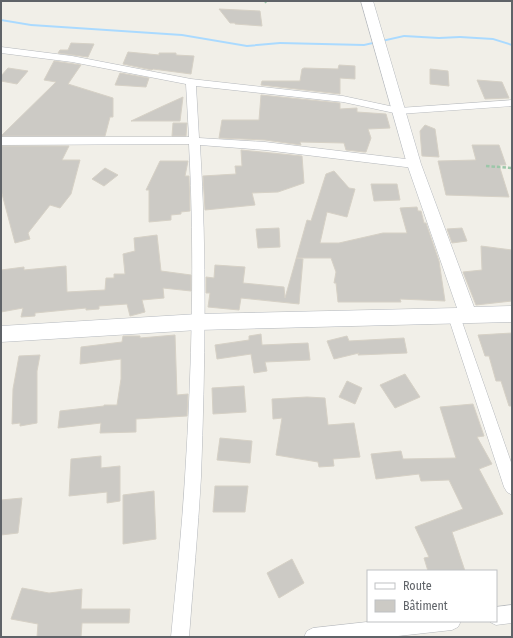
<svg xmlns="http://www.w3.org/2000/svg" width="513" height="638" viewBox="0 0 513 638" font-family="'Fira Sans Condensed',sans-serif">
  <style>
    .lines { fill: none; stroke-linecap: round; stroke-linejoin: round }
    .stream { fill: #aadaff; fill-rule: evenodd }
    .building { fill: #cccac5; stroke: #d6d1c6 }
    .street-casing { stroke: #b5b8bc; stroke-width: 1 }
    .secondary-casing { stroke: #b6babf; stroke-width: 1 }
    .path-far1 { stroke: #9cc7a9; stroke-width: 2; stroke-dasharray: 3 1.5; stroke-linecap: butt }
    .path { stroke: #9cc7a9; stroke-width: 2.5; stroke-dasharray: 3.5 2; stroke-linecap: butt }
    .street { fill: #fff; fill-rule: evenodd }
    .secondary { fill: #fff; fill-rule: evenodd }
  </style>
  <rect width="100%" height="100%" fill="#f1efe8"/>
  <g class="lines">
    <path class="stream" d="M1,19L31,24L182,34L247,45L280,42L364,44L404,35L439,37L460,36L493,38L512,44V46L493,40L460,38L439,39L404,37L364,46L280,44L247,47L182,36L31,26L1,21Z"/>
  </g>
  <path class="building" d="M219,9L260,11L262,26L235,24V23H230Z
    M71,43L94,44L88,57L58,53L60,50H68Z
    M128,52L159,55V53H176V55L194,56L191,74L153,69L152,70L123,64Z
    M54,61L81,65L68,84L113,98V117H110L105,136H1L56,82L44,80Z
    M339,65L355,66V79L340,78V94L261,85L262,81H300L302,69L304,68L338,69Z
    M8,68L28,71L17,84L1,81V76Z
    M430,69L448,71L449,86L430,84Z
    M120,73L149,78L146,87L115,85Z
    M477,80L502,82L509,98L485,99Z
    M261,95L340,103V109L357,108V112L386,114L390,128L368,129L371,138L366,152H364L346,150L344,143L300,142L301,145L265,140L219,138L222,120H259Z
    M183,97L180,121H131L163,106Z
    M173,123H187L186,136H172Z
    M425,125L435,129L439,157L422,156L420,131Z
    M472,145H499L506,165H499L509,197L446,195L438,161L476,160Z
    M1,146H69L62,160H80L71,194L60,208L50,205L28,233L30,239L15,243L1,190Z
    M241,150L302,156L304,183L278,192L252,193L255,205L205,210L203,176L236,174L235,166H242Z
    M160,161H188L185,176H189L190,211L181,212V214L171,215V220L149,222V190H146Z
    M105,168L118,175L104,186L92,179Z
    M334,171L349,188L355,189L347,217L327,212L320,243H339L383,233H407L400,208L417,207L418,211H421L424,223H426L439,261L445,301L400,299L401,302H338L336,283H334L336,272L331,258H297L303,259L299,304L241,298L239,310L208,307L210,293H206V277L214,278L215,265L245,267L243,283L284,287L285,298L307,220L311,221L326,174Z
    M371,184H397L400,200L374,201Z
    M279,228L280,247L258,248L256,229Z
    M462,228L467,241L452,243L447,229Z
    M157,235L161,271L191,275V291L163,288L164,298L142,300L145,312L130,316L127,304L99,306V309L86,310V308L35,313V316L21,317L23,308L1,312V270L24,267V270L66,266L67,292L105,290L106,278H114V274H125L123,254L135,251L134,238Z
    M481,246L512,250V301L476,305L463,272L482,270Z
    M512,333V406H509L501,381H496L489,356H485L478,335Z
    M261,334L262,345L308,343L310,360L265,362L267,371L254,373L251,354L217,359L215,345L249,340V336Z
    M175,335L177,395L188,394L187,416L136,419V432L100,433L101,423L58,428L60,411L104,406V405H117L121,379V359L80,364L81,347L122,342L123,336H140V338Z
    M347,336L349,341L404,338L407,353L358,355L359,353L334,359L327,341Z
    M40,355L37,371V423L20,426V423L12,424L13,389L19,356Z
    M405,374L420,397L395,408L380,385Z
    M347,381L362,388L355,404L339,397Z
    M244,386L246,412L213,414L212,388Z
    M307,397L325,398L328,425L354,423L360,457L333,459L334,466L319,467L318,462L276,455L282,418L273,419L272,399Z
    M473,404L484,436L477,437L492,464L479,469L503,514L452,532L465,571H428L424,558L429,557L415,527L463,509L449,480L421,481L419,474L376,479L371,454L401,451L403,459L456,458L440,407Z
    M220,438L252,441L250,463L217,460Z
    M101,456V468L120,466V501L107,503V492L69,496L71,459Z
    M215,486H248L245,512H213Z
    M154,491L156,539L123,544V495Z
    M22,498L18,533L1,535V500Z
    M292,559L304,583L279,598L267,573Z
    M22,588L49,593L82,589L81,609H130L129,623H82L81,637H37L38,624L11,619Z"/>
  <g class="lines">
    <g class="street-casing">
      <path id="street" d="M1,47L72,56L191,79L343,96L399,108L512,100V106L399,114L343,102L196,86L199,138L265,142L414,160L418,161L419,164L418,167L414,168L265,150L200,145C207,255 205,367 201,477C198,531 193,584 189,637H171C176,584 182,530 185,477C192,367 195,255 189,144L1,145V137H189L186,84L72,62L1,53Z
        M454,310L459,312L460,316L512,465V495L507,492L504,487L448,316L449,312Z
        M512,605V623L496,625L490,622L489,621H496V607Z
        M376,621H461L458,627L452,630L389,637H304L307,631L313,628Z"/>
    </g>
    <g class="secondary-casing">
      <path id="secondary" d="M361,1H373L421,164L474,307L512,306V322L198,330L1,342V326L198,314L457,308L407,164Z"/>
    </g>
    <path class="path-far1" d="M265,1L266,3"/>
    <path class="path" d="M486,166L512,168"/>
    <use href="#street" class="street"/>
    <use href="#secondary" class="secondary"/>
  </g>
  <rect width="513" height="638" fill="none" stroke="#5f6368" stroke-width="4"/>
  <rect x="367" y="570" width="130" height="52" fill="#ffffff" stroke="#bfc1c3"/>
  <rect x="375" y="583" width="20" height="6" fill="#ffffff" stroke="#bfc1c3"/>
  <text x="403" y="590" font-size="12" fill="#5f6368">Route</text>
  <rect x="375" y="600" width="20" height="12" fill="#cccac5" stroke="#bfc1c3"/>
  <text x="403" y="610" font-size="12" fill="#5f6368">Bâtiment</text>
</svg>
